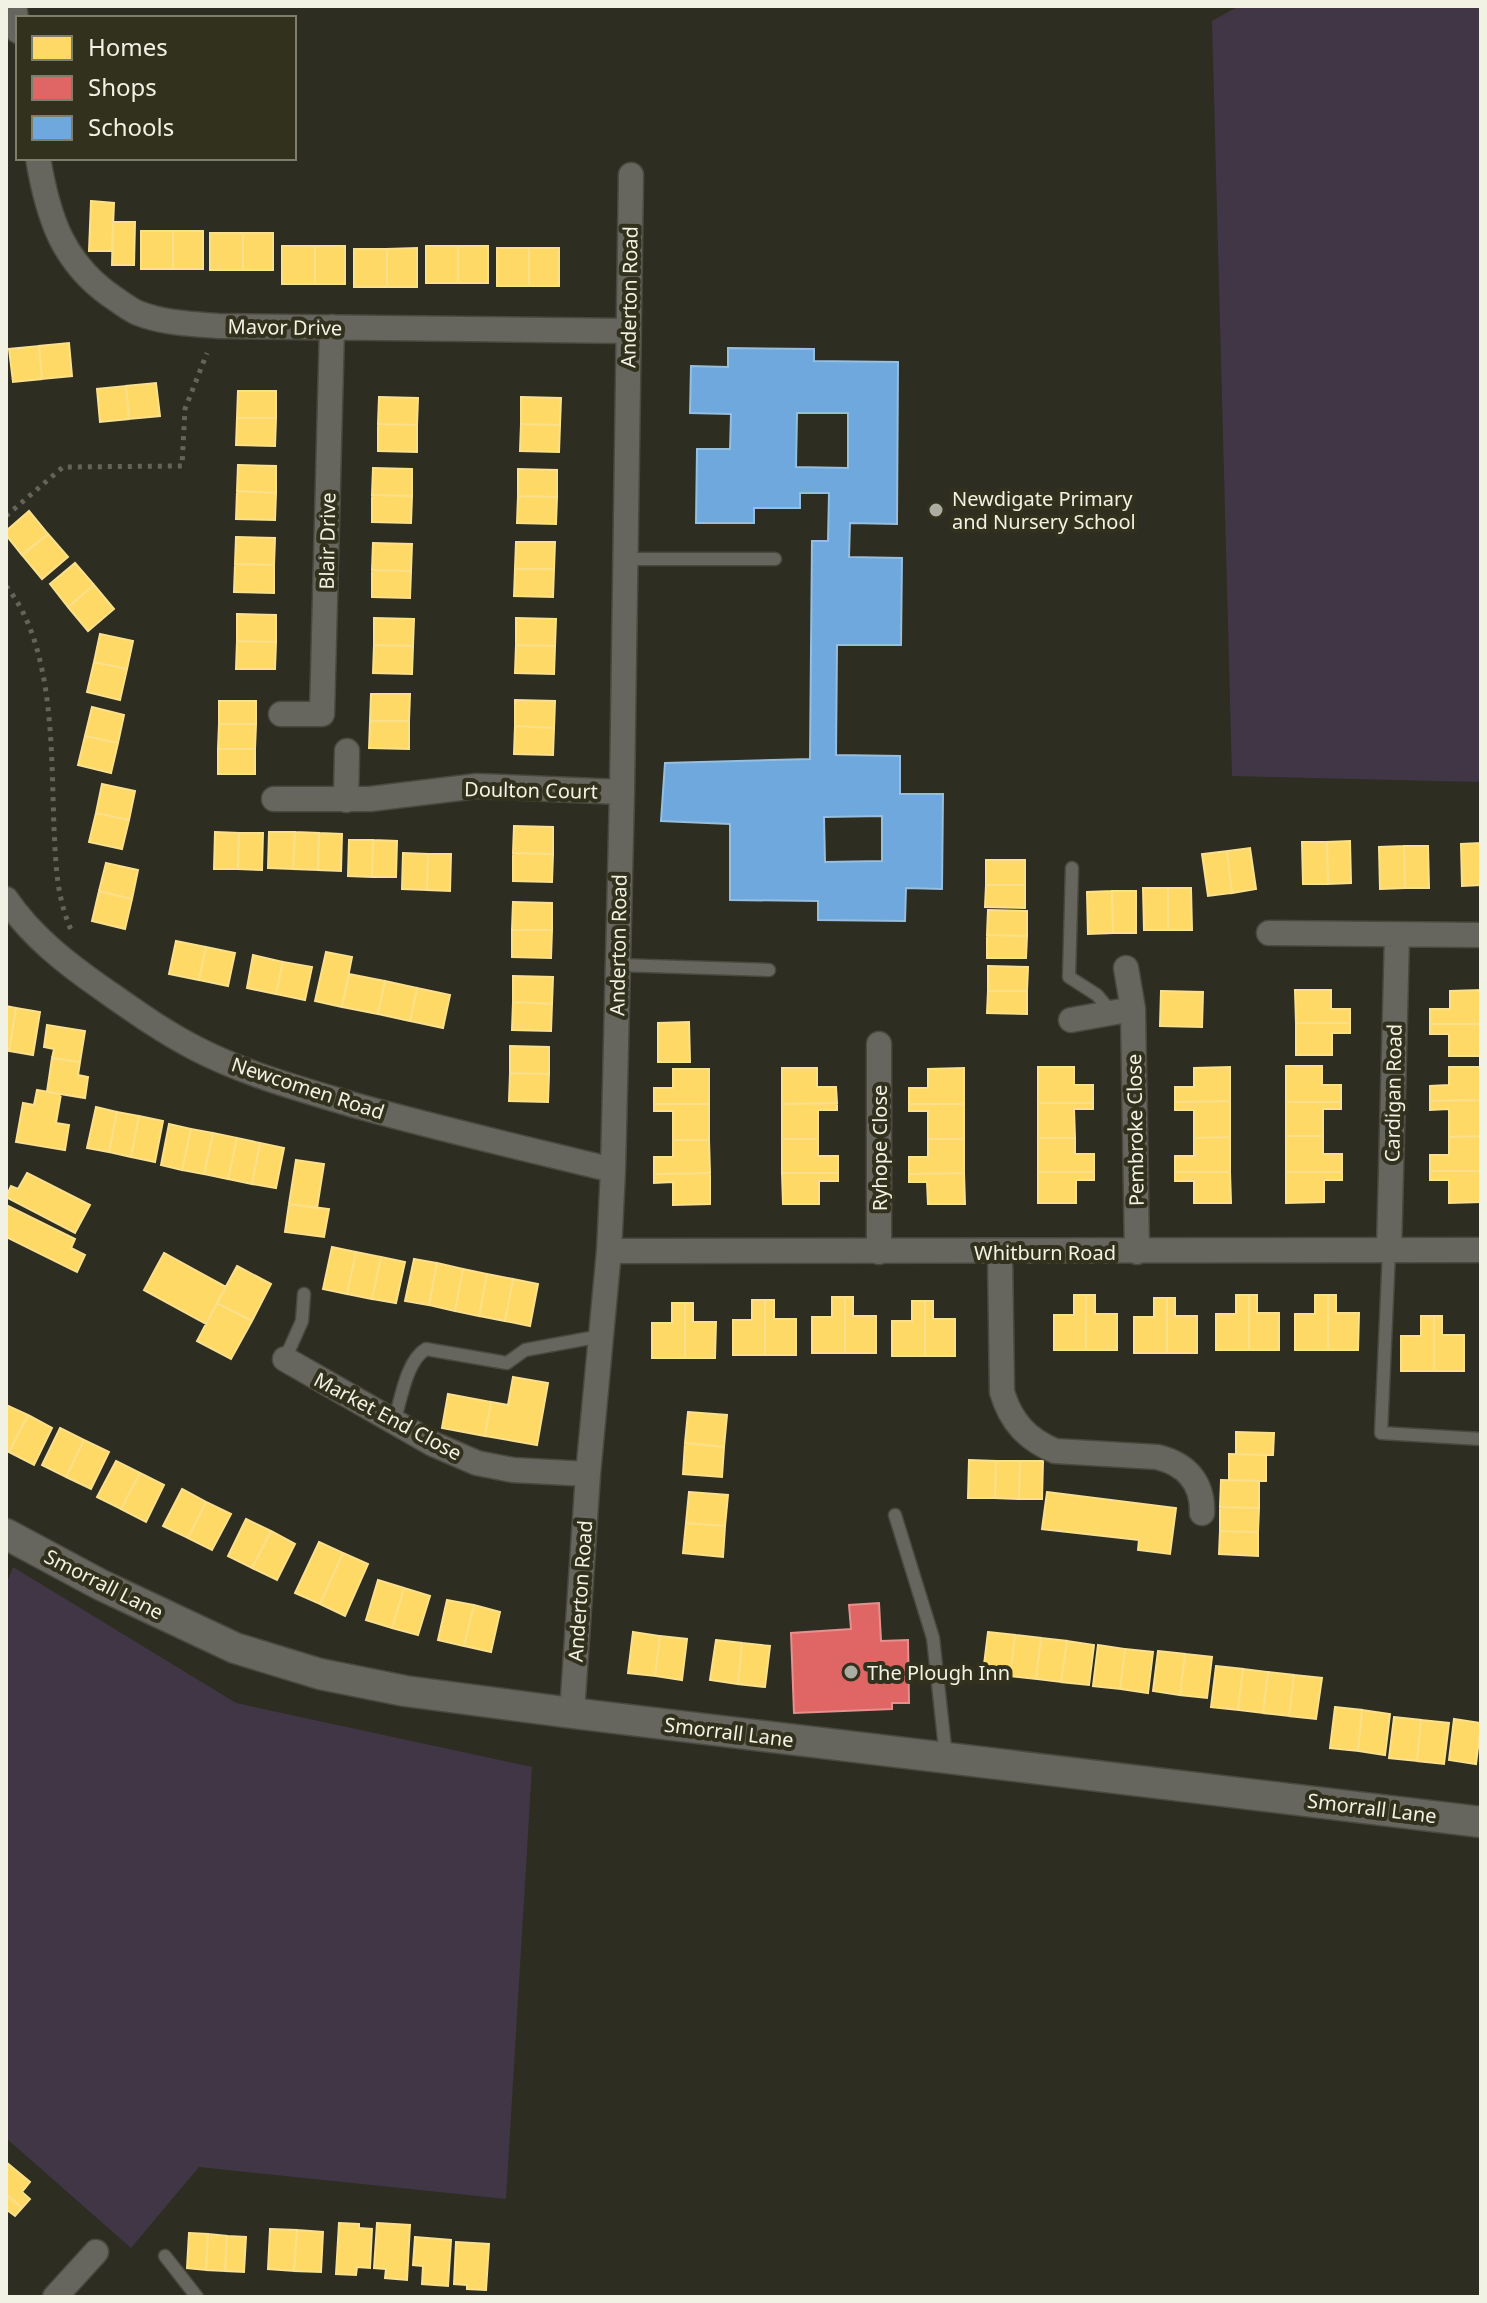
<svg xmlns="http://www.w3.org/2000/svg" width="1487" height="2303" viewBox="0 0 1487 2303" font-family="'Noto Sans',sans-serif">
  <style>
    .green { fill: #403646 }
    .homes { fill: #ffd966; stroke: #fbe08c; stroke-width: 2 }
    .shops { fill: #e06666; stroke: #e5908c; stroke-width: 2 }
    .schools { fill: #6fa8dc; stroke: #96bede; stroke-width: 2; fill-rule: evenodd }
    .lines { fill: none; stroke-linecap: round; stroke-linejoin: round }
    .service-casing { stroke: #49493f; stroke-width: 15 }
    .minor-casing { stroke: #49493f; stroke-width: 27 }
    .tertiary-casing { stroke: #49493f; stroke-width: 33 }
    .path { stroke: #64645a; stroke-width: 5; stroke-dasharray: 4 6; stroke-linecap: butt }
    .service { stroke: #66665e; stroke-width: 12 }
    .minor { stroke: #66665e; stroke-width: 24 }
    .tertiary { stroke: #66665e; stroke-width: 30 }
    .poi-dot { fill: #acaca0; stroke: #32311d; stroke-width: 3 }
    .labels { text-anchor: middle; dominant-baseline: central; stroke-width: 8; stroke-linejoin: round; paint-order: stroke }
    .street-label { font-size: 20px; fill: #f1f1e4; stroke: #32311d }
    .poi-label { font-size: 20px; fill: #f1f1e4; stroke: #32311d; text-anchor: start }
  </style>
  <rect width="100%" height="100%" fill="#2d2d22"/>
  <path class="green" d="M1239,6H1481V782L1232,776L1212,21Z
    M13,1567L236,1703L532,1767L506,2199L199,2167L131,2248L6,2138V1585Z"/>
  <path class="homes" d="M91,201L114,203L112,251H89Z
    M113,222H135L134,265H112Z
    M141,231H173V269H141Z
    M173,231H203V269H173Z
    M210,233H243V270H210Z
    M243,233H273V270H243Z
    M282,246H315V284H282Z
    M315,246H345V284H315Z
    M426,246H458V283H426Z
    M458,246H488V283H458Z
    M417,248V287H387V249Z
    M497,248H529V286H497Z
    M529,248H559V286H529Z
    M354,249H387V287H354Z
    M69,343L72,376L42,379L39,346Z
    M39,346L42,379L13,382L9,349Z
    M156,383L160,416L129,419L126,386Z
    M126,386L129,419L100,422L97,389Z
    M238,391H276V418H237Z
    M379,397L418,398L417,425L378,424Z
    M521,397L561,398L560,425L521,424Z
    M237,418H276L275,446L236,445Z
    M378,424L417,425V452L378,451Z
    M521,424L560,425L559,452L520,451Z
    M238,465L276,466V493L237,491Z
    M373,468L412,469V496L372,495Z
    M518,469L557,470V497L518,496Z
    M237,491L276,493L275,520L236,519Z
    M372,495L412,496L411,523L372,522Z
    M518,496L557,497L556,524L517,523Z
    M29,511L48,534L22,555L6,535V531Z
    M48,534L68,557L42,579L22,555Z
    M236,537L275,538L274,565L235,564Z
    M516,542H555L554,569H515Z
    M373,543L412,544L411,571L372,570Z
    M75,563L94,585L68,607L50,584Z
    M235,564L274,565V593L234,592Z
    M515,569H554L553,597L514,596Z
    M372,570L411,571L410,598L372,597Z
    M94,585L114,609L88,631L68,607Z
    M237,614L276,615V642L237,641Z
    M374,618L414,619L413,646L374,645Z
    M516,618L556,619L555,646L516,645Z
    M100,634L133,641L127,669L94,662Z
    M237,641L276,642L275,669H236Z
    M374,645L413,646L412,674L373,673Z
    M516,645L555,646L554,674L515,673Z
    M94,662L127,669L120,700L87,692Z
    M371,694H410L409,721H370Z
    M515,700L555,701L554,728L515,726Z
    M219,701H256V724H219Z
    M92,707L124,715L118,743L85,736Z
    M370,721H409V749L369,748Z
    M219,724H256L255,749H218Z
    M515,726L554,728L553,755L514,754Z
    M85,736L118,743L111,773L78,765Z
    M218,749H255V774H218Z
    M102,784L135,791L129,820L96,813Z
    M96,813L129,820L122,849L89,842Z
    M514,826L553,827V854L513,853Z
    M215,832L239,833L238,869H214Z
    M269,832H295L293,869L268,868Z
    M295,832L319,833L318,870L293,869Z
    M239,833H263L262,870L238,869Z
    M319,833L342,834L341,871L318,870Z
    M349,840H373L372,877L348,876Z
    M373,840L397,841L396,877H372Z
    M1350,841L1351,883L1328,884L1327,842Z
    M1302,842H1327L1328,884H1303Z
    M1481,843V885L1462,886L1461,844Z
    M1404,846L1405,888L1380,889L1379,847Z
    M1404,846H1428L1429,888H1405Z
    M1250,848L1256,889L1232,893L1227,851Z
    M1227,851L1232,893L1208,896L1202,854Z
    M403,853L428,854L427,890L402,889Z
    M513,853L553,854L552,882L513,881Z
    M428,854H451L450,891L427,890Z
    M986,860H1025V885H986Z
    M106,863L138,870L132,899L99,891Z
    M986,885H1025V908L985,907Z
    M1143,888H1168V930H1144Z
    M1168,888H1191L1192,930H1168Z
    M99,891L132,899L125,929L92,921Z
    M1112,891L1113,933L1088,934L1087,892Z
    M1112,891H1136V933H1113Z
    M513,902L552,903V930H512Z
    M988,910L1027,911V936L987,935Z
    M512,930H552L551,958L512,957Z
    M987,935L1027,936L1026,958H987Z
    M176,941L206,947L199,980L169,974Z
    M206,947L235,953L228,986L199,980Z
    M326,952L352,957L342,1007L315,1001Z
    M253,955L283,962L276,994L247,988Z
    M283,962L312,967L305,1000L276,994Z
    M988,966L1028,967L1027,991H988Z
    M349,974L385,981L378,1014L342,1007Z
    M513,976L553,977L552,1004L513,1002Z
    M385,981L417,988L410,1021L378,1014Z
    M417,988L450,995L443,1028L410,1021Z
    M1295,990H1331V1009H1350V1023H1296Z
    M1481,990V1024H1430V1009H1450V991Z
    M988,991H1027V1014L987,1013Z
    M1161,991L1203,992L1202,1027L1160,1026Z
    M513,1002L552,1004L551,1031L512,1030Z
    M6,1006L16,1008L9,1051L6,1050Z
    M16,1008L40,1012L33,1055L9,1051Z
    M689,1022L690,1062H658V1023Z
    M1296,1023H1350V1033H1332V1055H1296Z
    M1430,1024H1481V1056H1449V1034H1430Z
    M47,1025L85,1031L80,1062L52,1058L54,1049L44,1047Z
    M510,1046L549,1047V1074L510,1073Z
    M52,1058L80,1062L78,1075L88,1077L85,1098L47,1092Z
    M1286,1066H1322V1085H1341V1102H1286Z
    M1038,1067H1074V1085H1093V1103H1038Z
    M1230,1067V1101L1175,1102V1087H1194V1068Z
    M1449,1067H1481V1100L1430,1101V1086L1449,1085Z
    M782,1068H817V1087H836L837,1103L782,1104Z
    M964,1068V1104H909V1088H928V1069Z
    M673,1069H709V1104H654V1088H673Z
    M510,1073L549,1074L548,1102L509,1101Z
    M37,1090L61,1094L56,1123L69,1125L65,1150L16,1142L23,1103L34,1105Z
    M1481,1100V1136L1449,1137V1109L1430,1110V1101Z
    M1230,1101V1137L1194,1138V1110H1175V1102Z
    M1286,1102H1341V1109H1323V1136H1286Z
    M837,1103V1110H818V1139H782V1104Z
    M1038,1103H1093V1109H1074L1075,1138H1038Z
    M654,1104H709V1140H673V1111H654Z
    M909,1104H964V1139H928V1111H909Z
    M96,1107L117,1112L109,1152L87,1148Z
    M117,1112L139,1116L131,1157L109,1152Z
    M139,1116L163,1121L155,1162L131,1157Z
    M169,1124L191,1129L182,1170L161,1165Z
    M191,1129L213,1133L204,1174L182,1170Z
    M213,1133L237,1138L228,1179L204,1174Z
    M1286,1136H1323V1154H1342V1172H1286Z
    M1481,1136V1171H1430V1155H1449V1137Z
    M1230,1137V1172H1175V1156H1194V1138Z
    M237,1138L260,1143L252,1184L228,1179Z
    M1038,1138H1075V1154H1094V1172H1038Z
    M782,1139H818V1156H838V1173H782Z
    M928,1139H964V1173L909,1174V1157H928Z
    M673,1140H709L710,1173L654,1174V1157H673Z
    M260,1143L284,1148L276,1188L252,1184Z
    M296,1160L324,1164L317,1208L289,1204Z
    M1430,1171H1481V1202L1449,1203V1180H1430Z
    M1038,1172H1094V1180H1076V1203H1038Z
    M1175,1172H1230L1231,1203H1194V1181H1175Z
    M1286,1172H1342V1180H1324V1202L1286,1203Z
    M27,1173L90,1205L75,1233L6,1197L11,1186L18,1189Z
    M710,1173V1204L673,1205V1182L654,1183V1174Z
    M782,1173H838V1181H819V1204H783Z
    M964,1173L965,1204H928L927,1182H909V1174Z
    M289,1204L329,1209L324,1237L285,1232Z
    M6,1205L75,1239L71,1248L85,1255L77,1272L6,1237Z
    M332,1247L356,1252L347,1294L323,1289Z
    M356,1252L381,1257L372,1299L347,1294Z
    M164,1253L226,1287L206,1324L144,1290Z
    M381,1257L405,1262L396,1303L372,1299Z
    M414,1259L437,1263L429,1305L405,1301Z
    M437,1263L463,1269L455,1311L429,1305Z
    M237,1266L271,1284L252,1321L217,1303Z
    M463,1269L487,1274L479,1316L455,1311Z
    M487,1274L513,1279L505,1321L479,1316Z
    M513,1279L538,1284L530,1326L505,1321Z
    M1074,1295H1086V1350H1054V1315H1074Z
    M1086,1295H1095V1314H1117V1350H1086Z
    M1236,1295H1249V1350H1216V1314H1236Z
    M1249,1295H1257V1313H1279V1350H1249Z
    M1315,1295H1328V1350H1295V1314H1315Z
    M1328,1295H1336V1313H1359L1358,1350H1328Z
    M832,1297H845V1353H812V1317H832Z
    M845,1297H853V1316H876V1353H845Z
    M1154,1298H1167V1353H1134V1317H1154Z
    M1167,1298H1175V1316H1197V1353H1167Z
    M752,1300H765V1355H733V1320H752Z
    M765,1300H774V1319H796V1355H765Z
    M912,1301H925V1356H892V1321H912Z
    M925,1301H933V1319H955V1356H925Z
    M217,1303L252,1321L231,1359L197,1341Z
    M672,1303H685V1358H652V1323H672Z
    M685,1303H693V1322H716L715,1358H685Z
    M1421,1316H1434V1371H1401V1336H1421Z
    M1434,1316H1442V1335H1464V1371H1434Z
    M513,1377L548,1383L537,1445L485,1436L491,1402L508,1405Z
    M448,1394L491,1402L485,1436L442,1428Z
    M6,1405L28,1415L9,1452L6,1451Z
    M688,1412L727,1415L724,1447L685,1443Z
    M28,1415L52,1428L34,1465L9,1452Z
    M60,1428L84,1440L66,1477L42,1465Z
    M1236,1432L1274,1433L1273,1455L1236,1454Z
    M84,1440L109,1452L91,1489L66,1477Z
    M685,1443L724,1447L722,1477L683,1474Z
    M1229,1454L1266,1455V1481L1229,1480Z
    M969,1460L996,1461L995,1498H968Z
    M116,1461L140,1473L121,1509L97,1497Z
    M996,1461H1020L1019,1499L995,1498Z
    M1020,1461H1043L1042,1499H1019Z
    M140,1473L164,1485L146,1522L121,1509Z
    M1221,1480L1259,1481V1508L1220,1507Z
    M182,1489L206,1502L188,1538L163,1526Z
    M689,1492L728,1495L725,1526L686,1523Z
    M1047,1492L1176,1508L1170,1554L1138,1550L1139,1540L1042,1529Z
    M206,1502L231,1514L212,1550L188,1538Z
    M1220,1507L1259,1508L1258,1532L1220,1531Z
    M246,1519L271,1531L252,1568L228,1556Z
    M686,1523L725,1526L723,1557L683,1553Z
    M271,1531L295,1544L277,1580L252,1568Z
    M1220,1531L1258,1532V1556L1219,1554Z
    M319,1542L343,1553L320,1604L295,1593Z
    M343,1553L368,1564L345,1616L320,1604Z
    M378,1580L404,1588L392,1628L366,1620Z
    M404,1588L430,1596L418,1635L392,1628Z
    M447,1600L474,1605L464,1646L438,1640Z
    M474,1605L500,1612L491,1652L464,1646Z
    M633,1632L660,1636L655,1676L628,1673Z
    M988,1632L1015,1635L1010,1676L983,1673Z
    M1015,1635L1041,1638L1036,1679L1010,1676Z
    M660,1636L687,1639L682,1680L655,1676Z
    M1041,1638L1067,1641L1061,1682L1036,1679Z
    M716,1640L742,1643L738,1684L710,1680Z
    M1067,1641L1094,1645L1089,1685L1061,1682Z
    M742,1643L770,1646L765,1687L738,1684Z
    M1098,1645L1125,1649L1120,1689L1093,1686Z
    M1125,1649L1153,1652L1148,1693L1120,1689Z
    M1158,1651L1185,1654L1180,1695L1153,1691Z
    M1185,1654L1212,1657L1207,1698L1180,1695Z
    M1216,1666L1243,1669L1238,1710L1211,1707Z
    M1243,1669L1268,1672L1263,1713L1238,1710Z
    M1268,1672L1294,1675L1289,1716L1263,1713Z
    M1294,1675L1322,1678L1316,1719L1289,1716Z
    M1335,1707L1362,1710L1358,1751L1330,1748Z
    M1362,1710L1390,1714L1385,1755L1358,1751Z
    M1394,1717L1421,1720L1417,1761L1389,1758Z
    M1454,1719L1481,1723L1476,1764L1449,1760Z
    M1421,1720L1449,1723L1444,1764L1417,1761Z
    M6,2162L30,2182L22,2192L30,2199L22,2208L6,2194Z
    M6,2194L22,2208L15,2216L7,2210L6,2211Z
    M339,2223L359,2224V2228L372,2229L370,2268L357,2267L356,2275L336,2274Z
    M377,2223L410,2225L407,2280L385,2278L386,2269L374,2268Z
    M270,2229L297,2230L294,2271L268,2269Z
    M297,2230L323,2232L321,2272L294,2271Z
    M189,2233L208,2234L206,2270L187,2268Z
    M208,2234L227,2236L225,2271L206,2270Z
    M227,2236L246,2237L244,2272L225,2271Z
    M415,2237L451,2240L448,2286L422,2284L423,2266L413,2265Z
    M456,2242L489,2244L486,2290L467,2289V2285L454,2284Z"/>
  <path class="shops" d="M879,1603L881,1641L908,1640L909,1703H892V1709L794,1713L791,1633L851,1629L849,1605Z"/>
  <path class="schools" d="M728,348L814,349V361L898,362L897,524L850,523L849,557L902,558L901,645H837L836,755L900,756V794H943L942,889L906,888L905,921L818,920V901L730,900V824L661,821L665,763L810,759L812,541H828L829,493H800V508H754V523H696L697,449H730L731,414L690,413L691,366L728,367ZM797,413H848V468L796,467ZM882,816V861L825,862L824,817Z"/>
  <g class="lines">
    <g class="service-casing">
      <path id="service" d="M625,559H775
        M1072,868L1069,977L1097,995L1112,1013
        M618,965L769,970
        M1389,1251L1381,1433L1481,1439
        M285,1359L302,1321L304,1294
        M394,1422C401,1400 406,1361 426,1349L507,1363L525,1350L601,1336
        M895,1515L933,1638L946,1757
        M165,2256L197,2297"/>
    </g>
    <g class="minor-casing">
      <path id="minor" d="M14,6L18,31
        M38,158C48,218 63,265 117,300C123,304 131,310 138,313C163,323 191,324 218,326L628,331
        M281,714H322L332,327
        M274,799H370L477,786L622,792
        M346,800L347,751
        M6,899C31,936 67,964 103,989C133,1010 162,1031 195,1048C245,1074 300,1089 354,1105C440,1129 527,1149 613,1170
        M1269,933L1481,935
        M1126,968L1133,1009L1137,1252
        M1071,1020L1133,1009
        M609,1251L1481,1250
        M1389,1251L1397,935
        M879,1252V1044
        M1000,1252L1002,1392C1011,1422 1027,1439 1055,1451L1157,1457C1187,1464 1203,1483 1202,1513
        M285,1359L433,1444L477,1463L513,1470L588,1474
        M572,1713L588,1474L609,1251L613,1170L622,792L631,175
        M55,2297L96,2252"/>
    </g>
    <g class="tertiary-casing">
      <path id="tertiary" d="M6,1534L101,1585L235,1648L320,1674L405,1691L572,1713L1481,1822"/>
    </g>
    <path class="path" d="M6,516L63,467L182,466L185,409L207,353
      M6,586C55,646 51,753 54,828C56,866 56,894 71,930"/>
    <use href="#service" class="service"/>
    <use href="#minor" class="minor"/>
    <use href="#tertiary" class="tertiary"/>
  </g>
  <g class="poi-dot">
    <circle cx="936" cy="510" r="8"/>
    <circle cx="851" cy="1672" r="8"/>
  </g>
  <g class="labels">
    <g class="street-label">
      <text transform="translate(629 297) rotate(-89)">Anderton Road</text>
      <text transform="translate(285 327) rotate(1)">Mavor Drive</text>
      <text transform="translate(327 541) rotate(-89)">Blair Drive</text>
      <text transform="translate(531 790) rotate(1)">Doulton Court</text>
      <text transform="translate(618 945) rotate(-89)">Anderton Road</text>
      <text transform="translate(308 1088) rotate(18)">Newcomen Road</text>
      <text transform="translate(1393 1093) rotate(-89)">Cardigan Road</text>
      <text transform="translate(1135 1130) rotate(-91)">Pembroke Close</text>
      <text transform="translate(879 1148) rotate(-90)">Ryhope Close</text>
      <text x="1045" y="1252">Whitburn Road</text>
      <text transform="translate(388 1416) rotate(28)">Market End Close</text>
      <text transform="translate(104 1584) rotate(27)">Smorrall Lane</text>
      <text transform="translate(580 1591) rotate(-86)">Anderton Road</text>
      <text transform="translate(729 1732) rotate(7)">Smorrall Lane</text>
      <text transform="translate(1372 1808) rotate(7)">Smorrall Lane</text>
    </g>
    <g class="poi-label">
      <text x="952" y="498">Newdigate Primary<tspan x="952" dy="23">and Nursery School</tspan></text>
      <text x="867" y="1672">The Plough Inn</text>
    </g>
  </g>
  <rect width="1487" height="2303" fill="none" stroke="#f1f1e4" stroke-width="16"/>
  <rect x="16" y="16" width="280" height="144" fill="#32311d" stroke="#7e7e6d" stroke-width="2"/>
  <rect x="32" y="36" width="40" height="24" fill="#ffd966" stroke="#7e7e6d" stroke-width="2"/>
  <text x="88" y="56" font-size="24" fill="#f1f1e4">Homes</text>
  <rect x="32" y="76" width="40" height="24" fill="#e06666" stroke="#7e7e6d" stroke-width="2"/>
  <text x="88" y="96" font-size="24" fill="#f1f1e4">Shops</text>
  <rect x="32" y="116" width="40" height="24" fill="#6fa8dc" stroke="#7e7e6d" stroke-width="2"/>
  <text x="88" y="136" font-size="24" fill="#f1f1e4">Schools</text>
</svg>
